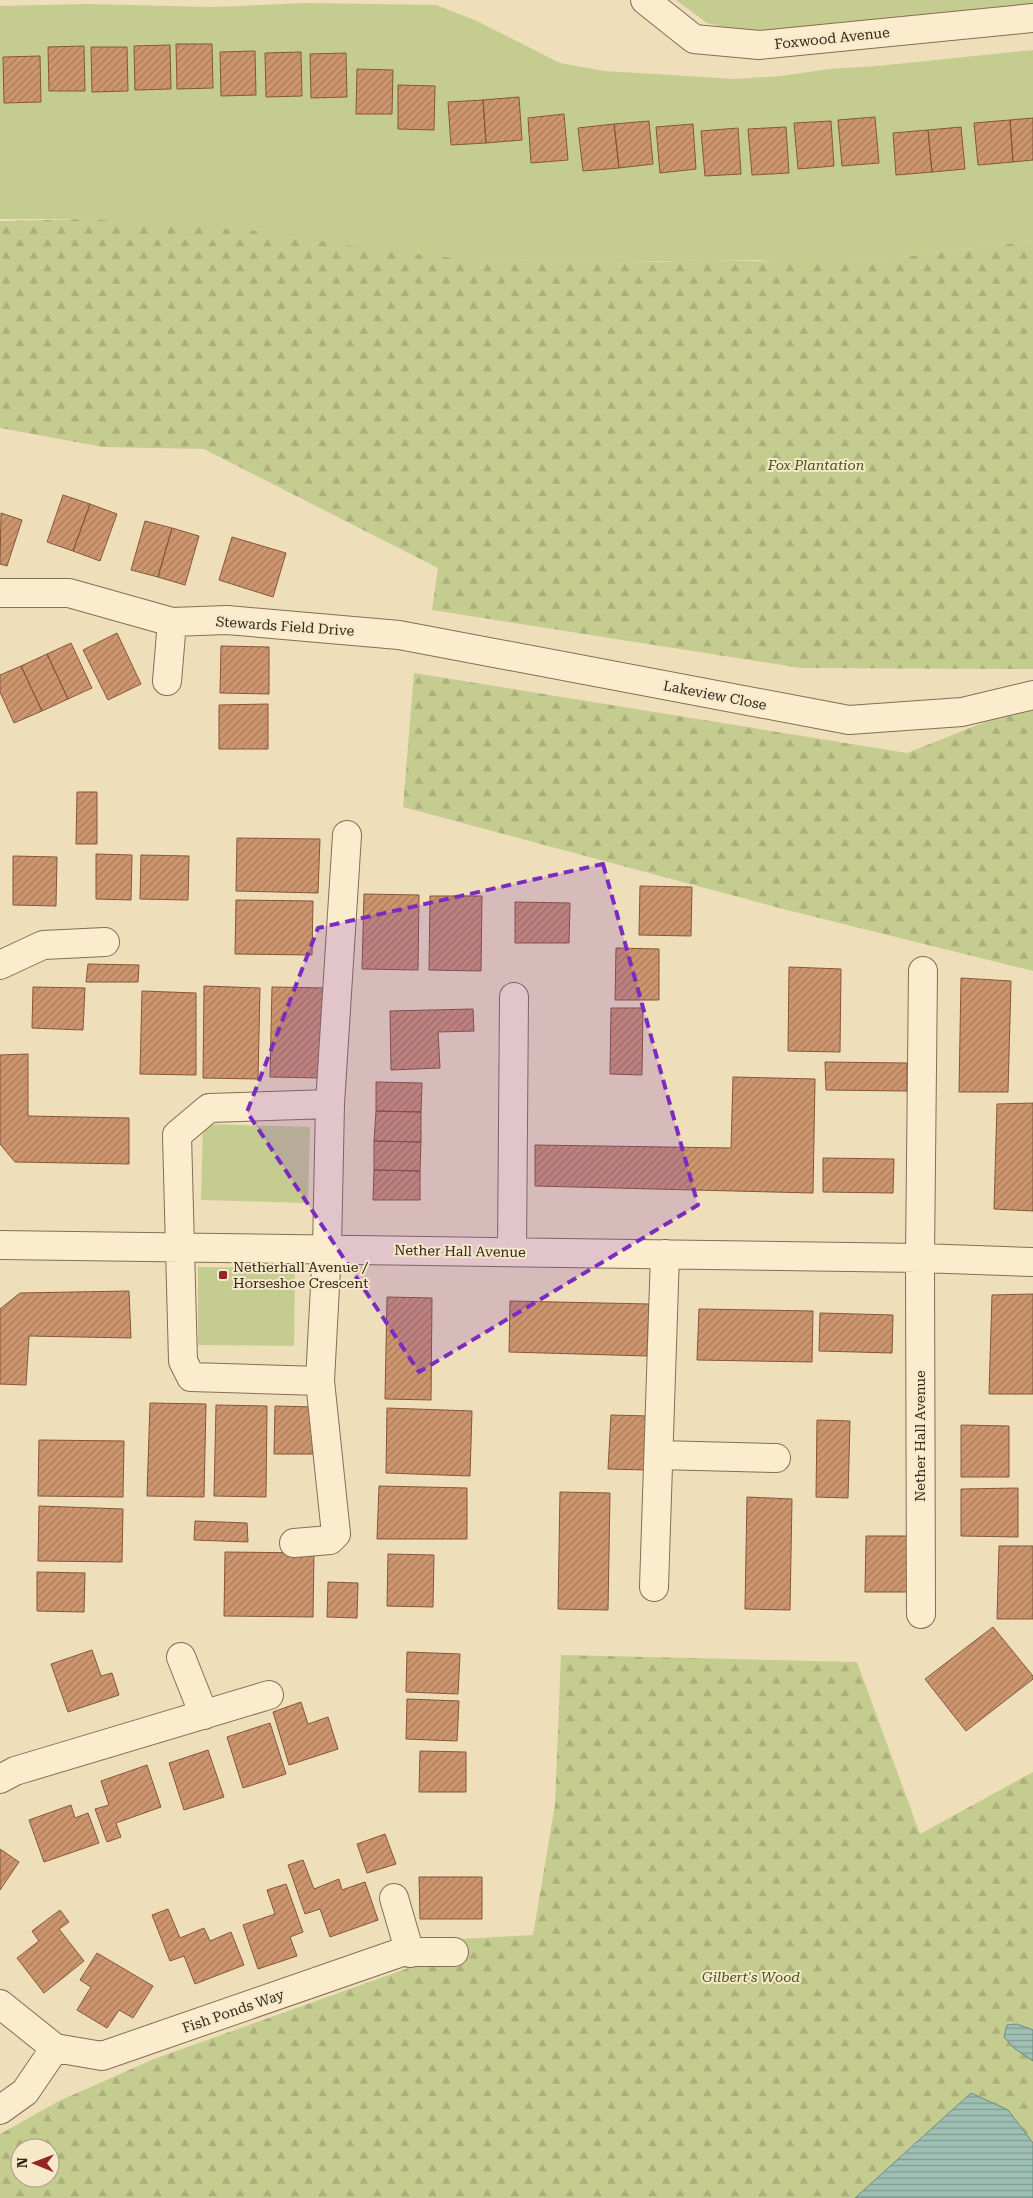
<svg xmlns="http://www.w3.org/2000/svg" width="1033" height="2198" viewBox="0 0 1033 2198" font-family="'Roboto Serif',serif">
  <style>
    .green { fill: #c5cc8f }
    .forest { fill: url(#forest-firs); fill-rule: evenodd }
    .water { fill: url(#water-rules); stroke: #678c82 }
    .building { fill: url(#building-hatch); stroke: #85573a }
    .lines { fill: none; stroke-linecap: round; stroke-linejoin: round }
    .minor-casing { stroke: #856e54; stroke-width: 30 }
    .minor { stroke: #faeccd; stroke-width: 28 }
    .marked { fill: #7b2cbf; fill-opacity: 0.2; stroke: #7b2cbf; stroke-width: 4; stroke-dasharray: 10 6; stroke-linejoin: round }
    .poi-dot { fill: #962325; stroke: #f6e9ca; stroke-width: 2 }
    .labels { text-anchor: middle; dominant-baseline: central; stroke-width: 4; stroke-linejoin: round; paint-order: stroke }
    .street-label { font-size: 14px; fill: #34261a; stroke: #f6e9ca }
    .park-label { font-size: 14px; font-style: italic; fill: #455120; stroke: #f6e9ca }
    .poi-label { font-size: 14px; fill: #34261a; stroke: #f6e9ca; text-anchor: start }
  </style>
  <defs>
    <pattern id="forest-firs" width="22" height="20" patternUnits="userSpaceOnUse" patternTransform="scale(1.25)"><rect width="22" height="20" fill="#c5cc8f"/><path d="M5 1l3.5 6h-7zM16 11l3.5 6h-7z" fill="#aaaf7b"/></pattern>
    <pattern id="water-rules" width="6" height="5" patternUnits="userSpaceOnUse" patternTransform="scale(1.25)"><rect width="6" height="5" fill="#9fbfb5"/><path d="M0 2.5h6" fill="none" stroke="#829b92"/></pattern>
    <pattern id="building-hatch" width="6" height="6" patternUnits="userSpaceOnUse" patternTransform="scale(1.25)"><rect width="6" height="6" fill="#ce966f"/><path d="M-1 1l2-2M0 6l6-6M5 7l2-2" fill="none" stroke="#a87a5a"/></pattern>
  </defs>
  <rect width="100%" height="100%" fill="#eedeba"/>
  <path class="green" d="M676,0H1033V4L744,32L707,23Z
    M306,3L436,5L477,21L560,63L604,71L687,76L734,79L781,76L829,69L877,66L1033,50V241L851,263L799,265L758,260L663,261L626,263L582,259L490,261L438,258L87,219H0V6L87,4L213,7Z
    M203,1124L310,1127L308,1203L201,1200Z
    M198,1267L295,1268L294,1346L198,1345Z"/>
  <path class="forest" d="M87,219L259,231L391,252L490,261L582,259L626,263L706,260L851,263L1033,241V669L801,668L432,610L438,568L204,449L103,447L0,428V221Z
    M414,673L907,753L1033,703V971L787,910L403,807Z
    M561,1655L857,1662L920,1834L1033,1772V2143L1008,2110L972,2093L855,2198H0V2134L59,2101L154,2059L428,1961L462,1962L460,1939L533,1935L555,1805ZM20,2148H50V2178H20Z"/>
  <path class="water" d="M1017,2024L1033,2030V2061L1014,2048L1004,2037L1007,2025Z
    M971,2093L1008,2110L1033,2143V2198H855Z"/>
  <path class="building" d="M176,44H212L213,88L177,89Z
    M170,45L171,89L135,90L134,46Z
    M84,46L85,91H49L48,47Z
    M91,47H127L128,91L92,92Z
    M255,51L256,95L221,96L220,52Z
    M301,52L302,96L266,97L265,53Z
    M346,53L347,97L311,98L310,54Z
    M40,56L41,102L4,103L3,57Z
    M357,69L393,70L392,114H356Z
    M398,85L435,86L434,130L398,129Z
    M519,97L522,140L486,143L483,100Z
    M483,100L486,143L451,145L448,102Z
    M564,114L568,160L531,163L528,118Z
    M875,117L879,163L842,166L838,120Z
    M1033,118V160L1013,162L1010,120Z
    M1010,120L1013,162L978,165L974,123Z
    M649,121L653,164L619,168L614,124Z
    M831,121L834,166L798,169L794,123Z
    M614,124L619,168L583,171L578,128Z
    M693,124L696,169L660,173L656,127Z
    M786,127L789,173L752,175L748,129Z
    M961,127L965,169L932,172L928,130Z
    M738,128L741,174L705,176L701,131Z
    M928,130L932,172L896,175L893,133Z
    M63,495L90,504L73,551L47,542Z
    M90,504L117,514L100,561L73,551Z
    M1,513L22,520L7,566L0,564Z
    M145,521L172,528L158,577L131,570Z
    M172,528L199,536L185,585L158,577Z
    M232,537L286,553L273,597L219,580Z
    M117,633L141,684L108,700L83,650Z
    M71,643L92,688L68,699L47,654Z
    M221,646L269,647V694L220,693Z
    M47,654L68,699L42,711L21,666Z
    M21,666L42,711L14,723L0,692V675Z
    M268,704V749H219V705Z
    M77,792H97V844H76Z
    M237,838L320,839L318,893L236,891Z
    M96,854L132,855L131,900L96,899Z
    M141,855L189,856L188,900L140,899Z
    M13,856L57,857L56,906L13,905Z
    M640,886L692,887L691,936L639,935Z
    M364,894L419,895L418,970L362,969Z
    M430,896H482L481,971L429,970Z
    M236,900L313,901L312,955L235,954Z
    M515,902L570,903L569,943H515Z
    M616,948L659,949V1000H615Z
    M88,964L139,965L138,982H86Z
    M789,967L841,969L840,1052L788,1051Z
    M961,978L1011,981L1008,1092H959Z
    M204,986L260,988L258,1079L203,1078Z
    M33,987L85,988L83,1030L32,1028Z
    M272,987L325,988L323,1078L270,1077Z
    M142,991L196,993V1075L140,1074Z
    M611,1008H643L642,1075L610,1074Z
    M473,1009L474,1031L438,1032L440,1068L391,1070L390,1011Z
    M28,1054V1116L129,1118V1164L15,1162L0,1144V1055Z
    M825,1062L907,1063V1091L826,1090Z
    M733,1077L815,1079L813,1193L535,1186V1145L731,1148Z
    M376,1082L422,1083L421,1112L376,1111Z
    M1033,1103V1211L994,1209L997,1104Z
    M376,1111L421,1112V1142L374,1141Z
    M374,1141L421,1142L420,1171L374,1170Z
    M823,1158L894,1159L893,1193L823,1192Z
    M374,1170L420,1171V1200H373Z
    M129,1291L131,1338L29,1336L26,1385L0,1384V1309L20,1293Z
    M1033,1294V1394H989L992,1295Z
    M387,1297L432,1298L431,1400L385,1399Z
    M510,1301L649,1304L647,1356L509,1352Z
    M699,1309L813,1311L812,1362L697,1360Z
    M820,1313L893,1315L892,1353L819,1351Z
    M150,1403L206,1404L204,1497L147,1496Z
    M216,1405L267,1406L266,1497L214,1496Z
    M275,1406L314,1407L313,1454H274Z
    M387,1408L472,1411L470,1476L386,1473Z
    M611,1415L648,1416L647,1470L608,1469Z
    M817,1420L850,1421L848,1498L816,1497Z
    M961,1425L1009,1426V1477H961Z
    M39,1440L124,1441L123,1497L38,1496Z
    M379,1486L467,1488V1539H377Z
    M1018,1488V1537L961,1536V1489Z
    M560,1492L610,1493L608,1610L558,1609Z
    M747,1497L792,1499L790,1610L745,1609Z
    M39,1506L123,1509L122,1562L38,1561Z
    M195,1521L247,1523L248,1542L194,1540Z
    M866,1536H912L911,1592H865Z
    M999,1546H1033V1619H997Z
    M225,1552L314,1553L313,1617L224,1616Z
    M388,1554L434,1555L433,1607L387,1606Z
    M37,1572L85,1573L84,1612L37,1611Z
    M328,1582L358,1583L357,1618L327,1617Z
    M993,1627L1033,1676V1679L966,1731L925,1679Z
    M92,1650L101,1676L112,1673L119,1695L68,1712L51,1664Z
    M407,1652L460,1654L458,1694L406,1692Z
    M407,1699L459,1701L457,1741L406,1739Z
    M301,1702L308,1724L328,1717L338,1749L289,1765L273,1712Z
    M270,1723L286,1774L243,1788L227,1737Z
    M208,1750L224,1797L184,1810L169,1763Z
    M420,1751L466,1752V1792H419Z
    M147,1765L161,1807L116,1823L121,1837L107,1842L95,1809L109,1805L101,1781Z
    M71,1805L75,1818L88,1813L99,1843L44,1862L29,1820Z
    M385,1834L396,1864L367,1873L357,1844Z
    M0,1849L19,1862L0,1890Z
    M303,1860L314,1889L339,1879L342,1890L365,1882L378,1920L330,1937L320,1909L305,1914L288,1865Z
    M419,1877H482V1919H420Z
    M286,1884L303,1932L290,1937L297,1956L258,1969L243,1925L275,1914L267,1890Z
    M168,1909L180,1938L204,1928L210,1941L231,1932L244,1965L195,1984L184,1956L170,1961L152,1915Z
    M60,1910L69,1922L59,1929L84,1961L44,1993L17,1958L39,1941L32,1931Z
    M97,1953L153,1986L133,2018L119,2010L107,2028L77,2010L91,1987L80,1980Z"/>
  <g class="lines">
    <g class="minor-casing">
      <path id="minor" d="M645,0L694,39L759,45L1033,18
        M0,593H69L172,622L227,620L399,635L849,720L962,712L1033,695
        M167,681L172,622
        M0,965L43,945L105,942
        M330,1104L209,1108L177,1135L183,1361L191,1377L320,1381L327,1249L330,1104L347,835
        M0,1245L920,1258L1033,1262
        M512,1252L514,997
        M659,1455L776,1458
        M294,1543L330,1540L336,1534L320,1381
        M654,1587L665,1254
        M921,1614L920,1258L923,971
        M181,1657L204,1715
        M0,1779L15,1771L269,1695
        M394,1898L410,1953
        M0,2004L55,2048L102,2056L402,1952H454
        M0,2110L25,2092L55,2048"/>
    </g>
    <use href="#minor" class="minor"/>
  </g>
  <path class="marked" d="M603,864L698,1205L419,1372L247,1112L318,928Z"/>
  <rect class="poi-dot" x="218" y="1270" width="10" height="10" rx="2.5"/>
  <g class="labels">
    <g class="street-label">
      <text transform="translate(832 38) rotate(-6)">Foxwood Avenue</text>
      <text transform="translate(285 626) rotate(4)">Stewards Field Drive</text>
      <text transform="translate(715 695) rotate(11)">Lakeview Close</text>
      <text transform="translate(460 1251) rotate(1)">Nether Hall Avenue</text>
      <text transform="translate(920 1436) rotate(-90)">Nether Hall Avenue</text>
      <text transform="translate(233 2011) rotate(-19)">Fish Ponds Way</text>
    </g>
    <g class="park-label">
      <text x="816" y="465">Fox Plantation</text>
      <text x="751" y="1977">Gilbert's Wood</text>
    </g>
    <g class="poi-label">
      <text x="233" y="1267">Netherhall Avenue /<tspan x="233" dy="16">Horseshoe Crescent</tspan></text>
    </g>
  </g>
  <g transform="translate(35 2163) rotate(271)"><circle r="24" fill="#f6e9ca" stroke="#a89b84"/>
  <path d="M0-4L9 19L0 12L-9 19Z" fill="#962325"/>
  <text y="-8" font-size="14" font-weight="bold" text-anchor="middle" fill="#34261a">N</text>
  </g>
</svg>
